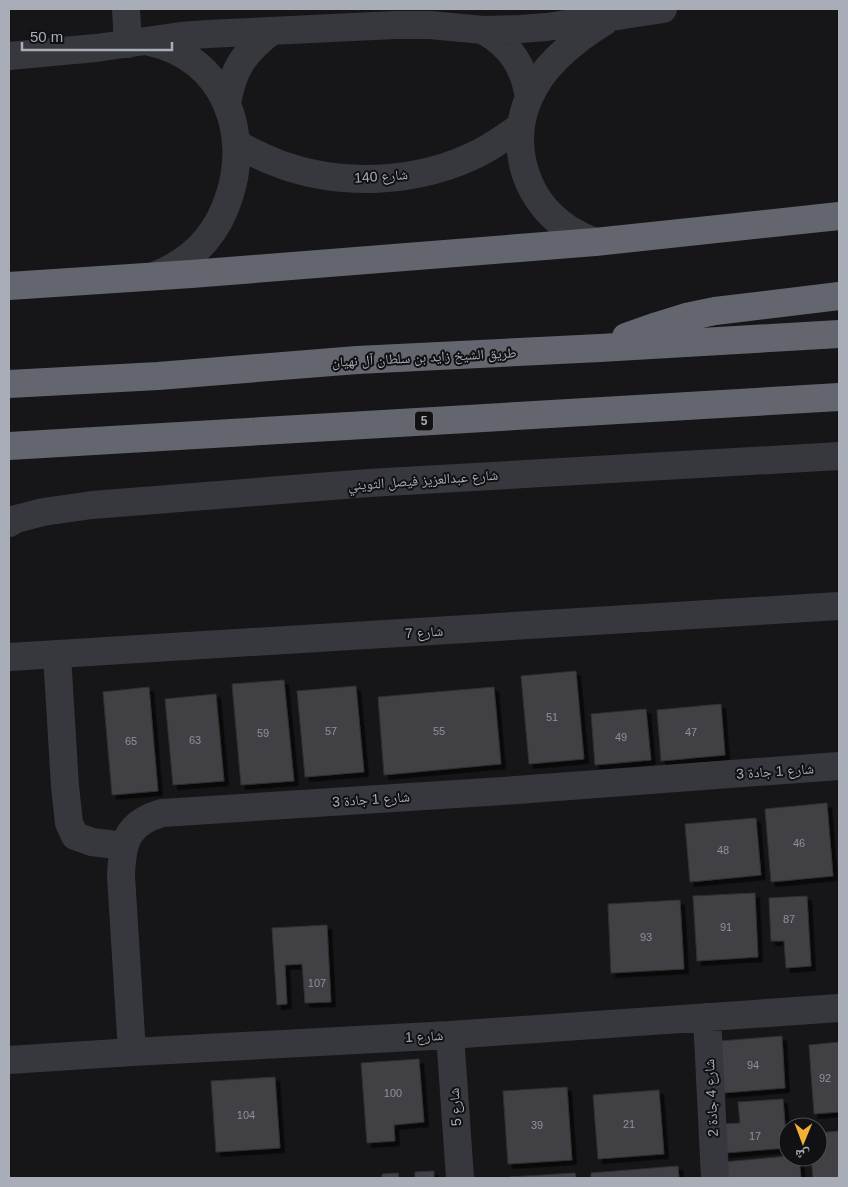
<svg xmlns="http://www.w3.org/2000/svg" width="848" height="1187" viewBox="0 0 848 1187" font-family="Helvetica,'Noto Naskh Arabic',sans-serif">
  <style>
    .building { fill: #404145; stroke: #303034; filter: url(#shadow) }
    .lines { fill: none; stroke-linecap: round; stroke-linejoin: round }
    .minor { stroke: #37383d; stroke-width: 28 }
    .highway { stroke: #63666e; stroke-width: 28 }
    .labels { text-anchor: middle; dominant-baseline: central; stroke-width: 4; stroke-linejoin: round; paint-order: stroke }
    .number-label { font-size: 11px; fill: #8e929b }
    .shield { fill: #111113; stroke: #7b7e86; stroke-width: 1 }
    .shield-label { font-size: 12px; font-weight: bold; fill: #a8adb8 }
    .street-label { font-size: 14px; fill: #a8adb8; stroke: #111113 }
  </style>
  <defs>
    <filter id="shadow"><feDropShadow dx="4.5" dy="4.5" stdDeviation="0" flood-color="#0009"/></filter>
  </defs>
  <rect width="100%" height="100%" fill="#161618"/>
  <path class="building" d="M576,671L584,759L529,764L521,676Z
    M284,680L294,781L241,785L232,684Z
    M356,686L364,772L305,777L297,691Z
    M149,687L158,791L112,795L103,692Z
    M494,687L501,764L384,775L378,697Z
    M216,694L224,781L173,785L165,699Z
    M721,704L725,755L661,761L657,710Z
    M646,709L651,760L595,765L591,714Z
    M827,803L833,876L771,882L765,809Z
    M756,818L761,875L690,882L685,824Z
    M755,893L758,957L697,961L693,896Z
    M807,896L811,966L786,968L784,941H771L769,898Z
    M680,900L684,969L611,973L608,904Z
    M327,925L331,1002L305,1003L302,964L285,965L287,1004L277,1005L272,928Z
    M782,1036L785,1088L723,1093L720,1041Z
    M839,1042V1112L814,1114L809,1045Z
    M419,1059L424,1122L394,1125L395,1141L367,1143L361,1063Z
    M275,1077L280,1148L216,1152L211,1081Z
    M567,1087L572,1160L508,1164L503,1091Z
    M659,1090L664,1154L598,1159L593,1095Z
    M783,1099L787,1148L725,1153L723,1124L740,1123L738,1102Z
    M839,1131V1178H813L811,1157H818V1133Z
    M788,1156L799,1157L801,1178H726L724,1162Z
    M678,1166L679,1178H591V1173Z
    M434,1171V1178H409H415V1172Z
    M398,1173L399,1178H382V1174Z
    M575,1173L576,1178H510V1177Z"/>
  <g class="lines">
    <path class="minor" d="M126,9L128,44
      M483,30C511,46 524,66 529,98
      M150,42C224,58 252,133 228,200C223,215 216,228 206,240C192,257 174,268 154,276
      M9,56L96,48L181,36L208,34L395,25H430L483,30L520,29L547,27L663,9
      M227,103C233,69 244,52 272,31
      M237,144C251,152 266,159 282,165C345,187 419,183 479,153C494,145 507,136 521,126
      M595,242C585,238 576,234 567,228C521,197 506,135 535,86C550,60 579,37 604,22
      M9,523L16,519L43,512L92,505L369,483L839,456
      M57,655L65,786L69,823L75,836L92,842L124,846
      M9,657L839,606
      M707,1017L715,1178
      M450,1035L460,1178
      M132,1052L121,876C122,842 127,823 162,813L503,791L839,766
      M9,1060L132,1052L450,1035L839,1008"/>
    <path class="highway" d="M9,286L191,274L595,242L839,216
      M626,337L657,326L686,317L715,311L839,296
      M9,384L158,376L357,360L600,348L839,334
      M9,446L839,397"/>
  </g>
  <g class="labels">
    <g class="number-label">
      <text x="552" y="717">51</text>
      <text x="331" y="731">57</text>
      <text x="439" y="731">55</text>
      <text x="691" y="732">47</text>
      <text x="263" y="733">59</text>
      <text x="621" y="737">49</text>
      <text x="195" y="740">63</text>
      <text x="131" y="741">65</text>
      <text x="799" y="843">46</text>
      <text x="723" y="850">48</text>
      <text x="789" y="919">87</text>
      <text x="726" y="927">91</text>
      <text x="646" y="937">93</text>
      <text x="317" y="983">107</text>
      <text x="753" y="1065">94</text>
      <text x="825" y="1078">92</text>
      <text x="393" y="1093">100</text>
      <text x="246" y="1115">104</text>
      <text x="629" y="1124">21</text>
      <text x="537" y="1125">39</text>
      <text x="755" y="1136">17</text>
    </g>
    <rect class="shield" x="415" y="411.5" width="18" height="19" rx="4"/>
    <g class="shield-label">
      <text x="424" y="421">5</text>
    </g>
    <g class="street-label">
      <text transform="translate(381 176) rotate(-4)">شارع 140</text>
      <text transform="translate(424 357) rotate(-3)">طريق الشيخ زايد بن سلطان آل نهيان</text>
      <text transform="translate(423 480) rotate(-4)">شارع عبدالعزيز فيصل الثويني</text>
      <text transform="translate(424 632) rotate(-4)">شارع 7</text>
      <text transform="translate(775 771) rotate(-4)">شارع 1 جادة 3</text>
      <text transform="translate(371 799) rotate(-4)">شارع 1 جادة 3</text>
      <text transform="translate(424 1036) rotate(-3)">شارع 1</text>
      <text transform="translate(711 1098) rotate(-93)">شارع 4 جادة 2</text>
      <text transform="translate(455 1107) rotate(-94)">شارع 5</text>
    </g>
  </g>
  <rect width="848" height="1187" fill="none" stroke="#a8adb8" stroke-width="20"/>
  <g transform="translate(803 1142) rotate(181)"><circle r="24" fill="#111113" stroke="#4d4f55"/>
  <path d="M0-4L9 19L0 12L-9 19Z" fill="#f2b134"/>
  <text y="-8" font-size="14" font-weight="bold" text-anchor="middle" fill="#a8adb8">ش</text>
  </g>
  <path d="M22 42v8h150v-8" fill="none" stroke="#a8adb8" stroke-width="2.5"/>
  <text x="30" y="42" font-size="15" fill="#a8adb8" stroke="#111113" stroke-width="4" paint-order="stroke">50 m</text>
</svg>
